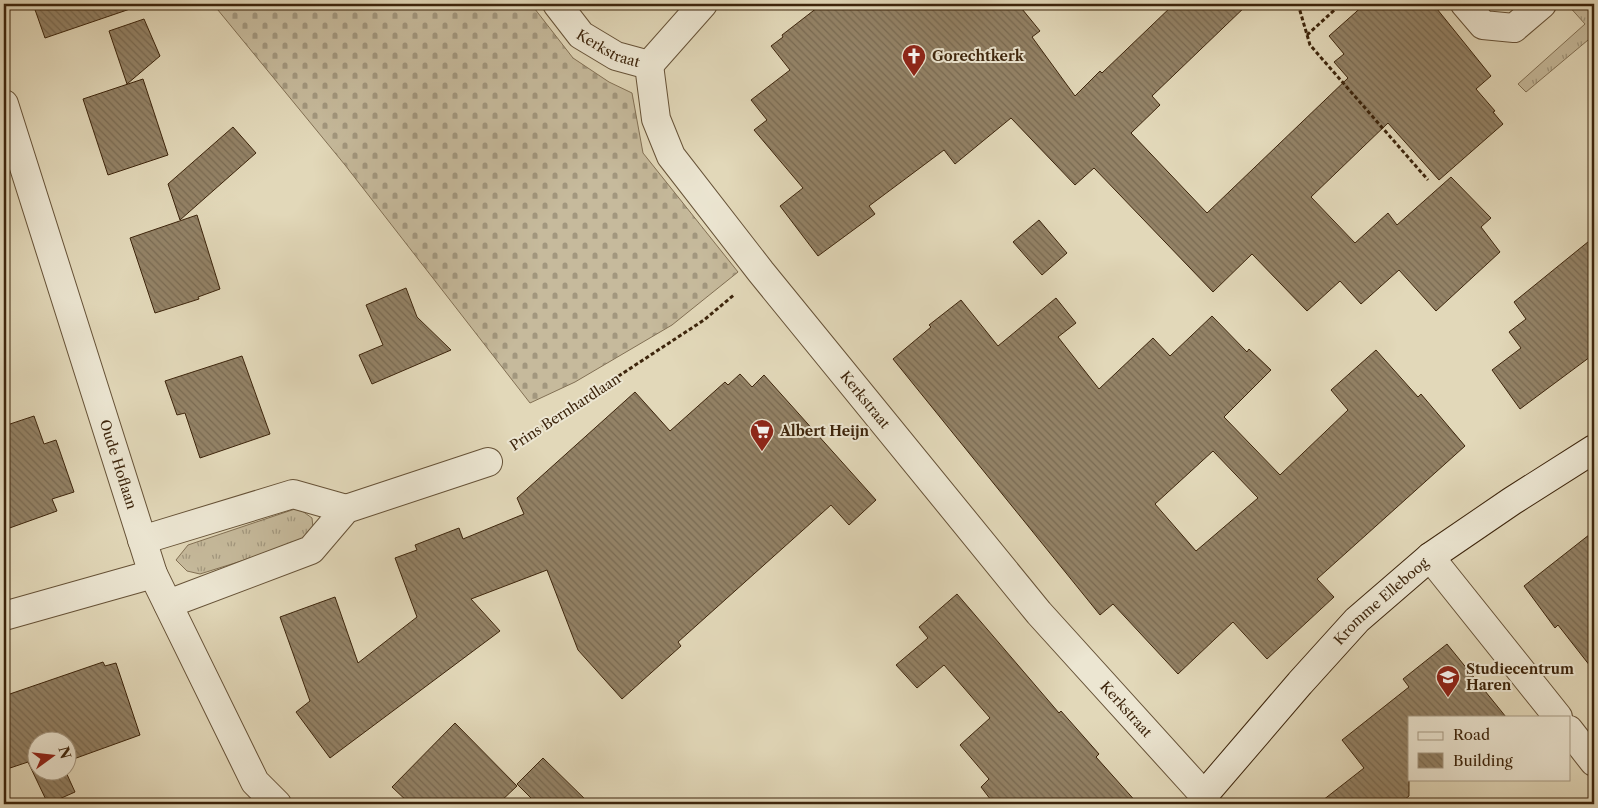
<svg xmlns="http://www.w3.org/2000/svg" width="1598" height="808" viewBox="0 0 1598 808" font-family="'Libre Caslon Text',serif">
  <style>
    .grass { fill: url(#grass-tufts); stroke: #827054 }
    .cemetery { fill: url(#cemetery-stones); stroke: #827054 }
    .building { fill: url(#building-back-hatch); stroke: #3d250c; fill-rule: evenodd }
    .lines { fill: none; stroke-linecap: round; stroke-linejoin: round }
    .street-casing { stroke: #665237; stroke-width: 30 }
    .secondary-casing { stroke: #3d250c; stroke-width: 30 }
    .path { stroke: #3d250c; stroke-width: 3; stroke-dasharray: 4 2.5; stroke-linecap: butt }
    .street { stroke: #ece6d2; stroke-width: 28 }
    .secondary { stroke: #ece6d2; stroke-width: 28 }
    .labels { text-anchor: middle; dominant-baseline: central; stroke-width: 4; stroke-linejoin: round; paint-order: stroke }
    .street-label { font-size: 14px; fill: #3d250c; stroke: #ece6d2 }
    .poi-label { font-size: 14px; font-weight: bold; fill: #3d250c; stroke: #ece6d2; text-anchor: start }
  </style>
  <defs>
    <pattern id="grass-tufts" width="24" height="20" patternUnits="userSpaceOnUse" patternTransform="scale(1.25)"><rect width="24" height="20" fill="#c6ba9c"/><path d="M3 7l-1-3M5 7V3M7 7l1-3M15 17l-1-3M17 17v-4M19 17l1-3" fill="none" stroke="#a2977e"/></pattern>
    <pattern id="cemetery-stones" width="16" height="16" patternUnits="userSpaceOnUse" patternTransform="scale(1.25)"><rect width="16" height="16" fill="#c6ba9c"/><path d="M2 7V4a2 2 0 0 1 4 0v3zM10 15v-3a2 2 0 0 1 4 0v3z" fill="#a2977e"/></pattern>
    <pattern id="building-back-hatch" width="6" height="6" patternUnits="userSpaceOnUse" patternTransform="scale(1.25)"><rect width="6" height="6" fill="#938266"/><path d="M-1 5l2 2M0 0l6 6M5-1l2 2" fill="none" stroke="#796a52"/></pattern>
  </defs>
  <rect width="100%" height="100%" fill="#e2d8b9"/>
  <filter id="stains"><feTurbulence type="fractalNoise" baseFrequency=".004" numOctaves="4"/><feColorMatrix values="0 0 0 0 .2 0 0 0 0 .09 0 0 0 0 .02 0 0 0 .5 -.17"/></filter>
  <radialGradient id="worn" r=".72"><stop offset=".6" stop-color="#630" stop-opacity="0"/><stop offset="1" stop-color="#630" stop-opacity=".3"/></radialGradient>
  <path class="grass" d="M1567,4H1589L1594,10V35L1526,92L1518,84L1585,24Z
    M298,508L312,518L313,528L305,541L200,574L187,571L176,560L188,545Z"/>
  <path class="cemetery" d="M213,4H531L573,58L609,82L632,93L643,153L738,272L672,325L575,382L530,403L345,165Z"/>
  <path class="building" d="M33,4H129L130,9L45,38Z
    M822,4H1018L1040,31L1032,37L1075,96L1100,71L1102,73L1174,4H1248L1152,96L1160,105L1131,133L1207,213L1348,78L1334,62L1344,54L1329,36L1365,4H1433L1491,76L1476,89L1495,111L1493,112L1503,124L1439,180L1388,123L1311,197L1355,243L1388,213L1397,225L1451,177L1491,218L1481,227L1500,252L1436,311L1399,270L1361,304L1340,281L1307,311L1252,254L1213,292L1094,168L1075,185L1011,118L955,164L944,150L869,206L875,214L818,256L780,206L803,188L754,130L767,120L751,100L790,70L771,46L783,37L782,35Z
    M144,19L160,56L127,84L109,31Z
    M143,79L168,155L108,175L83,99Z
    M233,127L256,153L180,220L168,184Z
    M197,215L220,289L198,297L199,299L155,313L130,238Z
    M1039,220L1067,253L1042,275L1013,242Z
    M1594,237V354L1520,409L1492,370L1521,348L1509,332L1526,319L1514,302Z
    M406,288L417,317L451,350L372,384L359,355L383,345L366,305Z
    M1056,298L1076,323L1058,337L1099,389L1153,338L1170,356L1212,316L1247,352L1249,349L1271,370L1224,417L1280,475L1348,410L1331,390L1376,350L1418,397L1421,394L1465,446L1317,579L1334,597L1267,659L1233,622L1178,674L1113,604L1100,615L893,359L931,327L929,325L961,300L998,346ZM1213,451L1258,498L1196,551L1155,504Z
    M242,356L270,434L200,458L185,413L177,415L165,381Z
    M740,374L752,387L764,375L876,500L849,525L831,505L678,642L681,646L622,699L578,650L547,570L471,599L500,631L330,758L296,712L310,701L280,617L335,597L358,663L417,617L395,558L417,550L415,545L459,528L463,539L524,514L517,498L635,392L670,431L725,382L728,385Z
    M34,416L44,444L56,440L74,492L52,499L57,511L4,530V426Z
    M1594,531V671L1558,625L1555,628L1524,586Z
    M957,594L1059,713L1061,711L1099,754L1096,757L1138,804H994L981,787L989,779L960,745L990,718L944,665L917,688L896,665L928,638L919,627Z
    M1447,644L1506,717H1409V796L1399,804H1318L1364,768L1342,740L1409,687L1403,679Z
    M103,662L105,666L116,663L140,735L68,761V740H38V770H65L75,792L48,804L28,762L4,770V696Z
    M455,723L517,786L498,804H410L392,787Z
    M543,758L590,804H537L517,784Z"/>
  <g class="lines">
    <g class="street-casing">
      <g id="street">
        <path id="s1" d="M557,4L581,35L616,56L649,65"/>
        <path d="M1465,4L1483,25L1514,28L1542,4"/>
        <path id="s2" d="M649,65L656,119L671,156L761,272L1039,613L1204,795"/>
        <path d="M649,65L703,4"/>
        <path id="s3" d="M4,104L153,574L255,782L277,804"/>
        <path d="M142,540L293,494L346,509"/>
        <path d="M1430,557L1558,717"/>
        <path d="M168,604L311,550L346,509L488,462"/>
        <path d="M4,616L153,574"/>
        <path d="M1569,730L1594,762"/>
      </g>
    </g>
    <g class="secondary-casing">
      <g id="secondary">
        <path id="s4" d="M1202,804L1204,795L1300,683L1357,620L1430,557L1512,501L1594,449"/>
      </g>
    </g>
    <path class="path" d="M1298,4L1310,45L1428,180
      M1299,5L1339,6
      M1307,35L1341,4
      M515,444L704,320L735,294"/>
    <use href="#street" class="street"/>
    <use href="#secondary" class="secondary"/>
  </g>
  <defs>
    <g id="church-pin" transform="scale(1.25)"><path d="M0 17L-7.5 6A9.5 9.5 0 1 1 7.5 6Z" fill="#8f2418" stroke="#ece6d2"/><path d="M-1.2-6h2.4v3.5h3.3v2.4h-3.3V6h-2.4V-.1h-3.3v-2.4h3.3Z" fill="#fff"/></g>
    <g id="supermarket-pin" transform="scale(1.25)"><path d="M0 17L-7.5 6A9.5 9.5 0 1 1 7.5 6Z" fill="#8f2418" stroke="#ece6d2"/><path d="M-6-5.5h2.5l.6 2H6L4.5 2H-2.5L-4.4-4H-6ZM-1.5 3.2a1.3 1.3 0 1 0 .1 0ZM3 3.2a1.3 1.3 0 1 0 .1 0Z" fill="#fff"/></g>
    <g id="school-pin" transform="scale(1.25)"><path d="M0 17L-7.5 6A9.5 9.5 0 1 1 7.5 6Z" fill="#8f2418" stroke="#ece6d2"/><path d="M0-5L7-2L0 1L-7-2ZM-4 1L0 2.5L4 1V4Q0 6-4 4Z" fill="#fff"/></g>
  </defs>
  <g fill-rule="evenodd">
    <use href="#church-pin" x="914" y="56"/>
    <use href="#supermarket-pin" x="762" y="431"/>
    <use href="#school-pin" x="1448" y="677"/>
  </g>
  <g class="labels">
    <g class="street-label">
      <text stroke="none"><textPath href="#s1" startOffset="70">Kerkstraat</textPath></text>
      <text stroke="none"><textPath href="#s2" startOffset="406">Kerkstraat</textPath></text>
      <text transform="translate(565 412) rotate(-33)">Prins Bernhardlaan</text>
      <text stroke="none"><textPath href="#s3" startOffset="378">Oude Hoflaan</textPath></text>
      <text stroke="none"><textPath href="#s4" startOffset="272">Kromme Elleboog</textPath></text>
      <text stroke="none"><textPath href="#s2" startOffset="811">Kerkstraat</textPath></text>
    </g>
    <g class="poi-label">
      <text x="932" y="56">Gorechtkerk</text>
      <text x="780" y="431">Albert Heijn</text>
      <text x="1466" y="669">Studiecentrum<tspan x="1466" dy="16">Haren</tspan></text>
    </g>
  </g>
  <rect width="1598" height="808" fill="none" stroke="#e2d8b9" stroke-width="20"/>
  <rect x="5" y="5" width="1588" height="798" fill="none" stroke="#3d250c" stroke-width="2.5"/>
  <rect x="10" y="10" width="1578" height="788" fill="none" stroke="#3d250c"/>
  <rect x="1408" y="716" width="162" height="65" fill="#ece6d2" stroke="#a69983"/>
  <rect x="1418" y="732" width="25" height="8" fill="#ece6d2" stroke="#a69983"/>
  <text x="1453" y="740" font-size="15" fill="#3d250c">Road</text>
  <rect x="1418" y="753" width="25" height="15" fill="url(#building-back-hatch)" stroke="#a69983"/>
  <text x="1453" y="766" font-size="15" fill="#3d250c">Building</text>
  <g transform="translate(52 756) rotate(75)"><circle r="24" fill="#ece6d2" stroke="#a69983"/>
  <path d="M0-4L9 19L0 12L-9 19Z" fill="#8f2418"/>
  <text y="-8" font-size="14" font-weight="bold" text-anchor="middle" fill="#3d250c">N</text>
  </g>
  <rect width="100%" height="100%" filter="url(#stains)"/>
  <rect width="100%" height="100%" fill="url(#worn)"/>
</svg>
